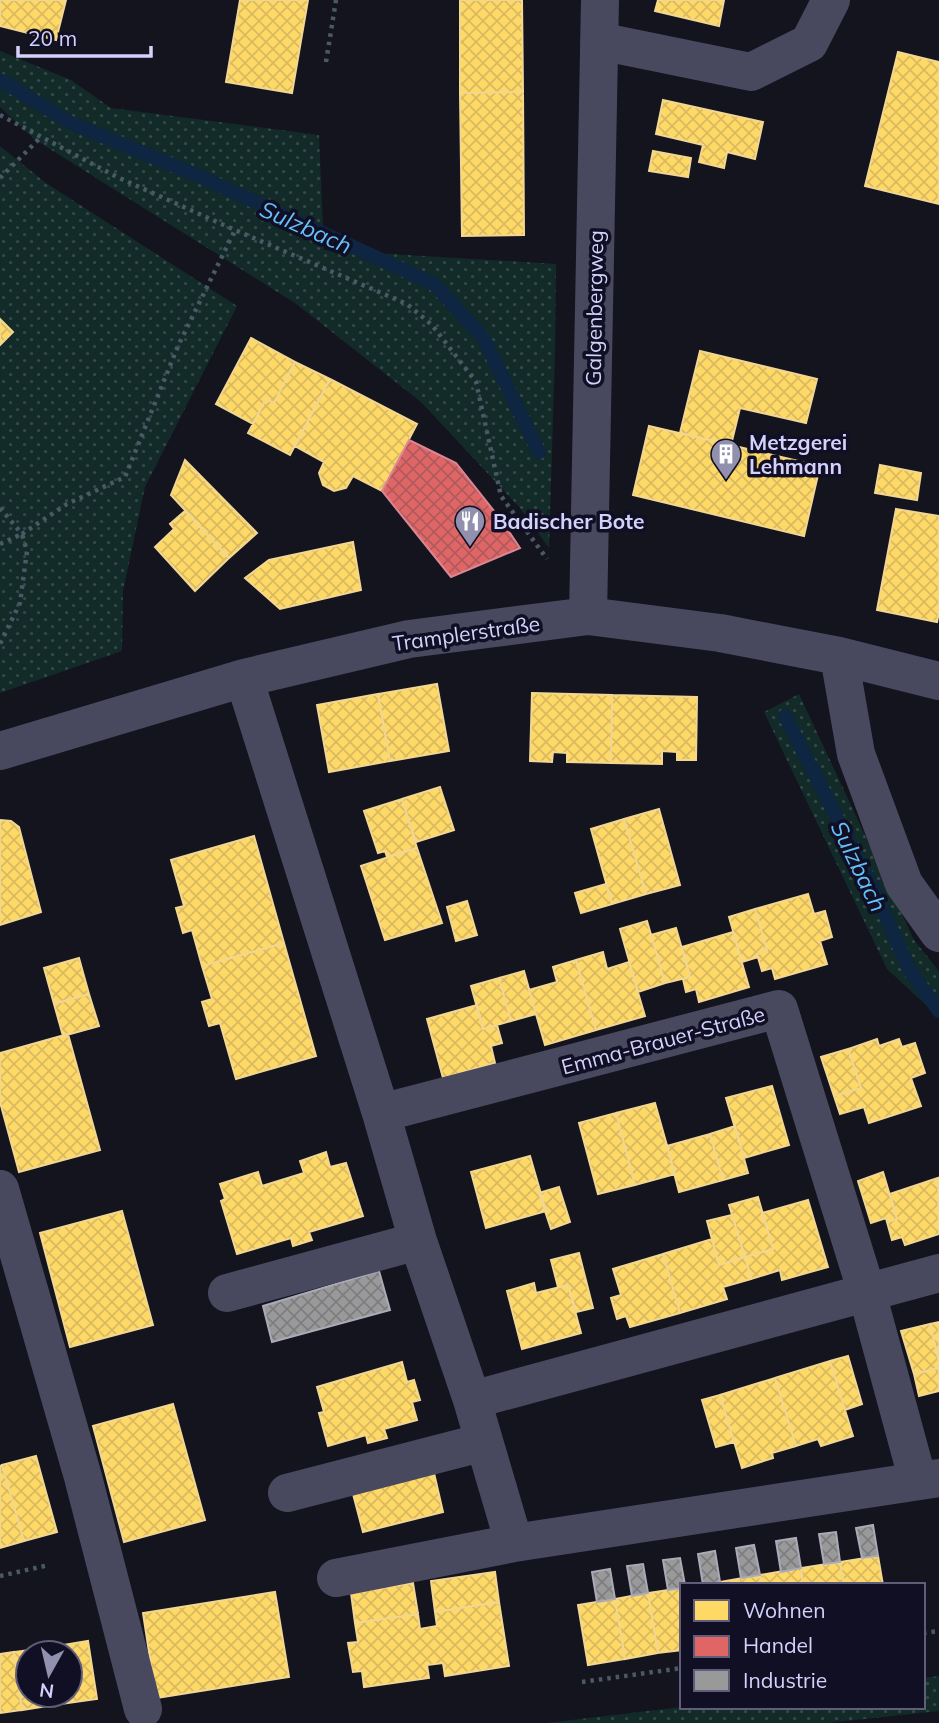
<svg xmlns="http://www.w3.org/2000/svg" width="939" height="1723" viewBox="0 0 939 1723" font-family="Mulish,sans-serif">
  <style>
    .grass { fill: url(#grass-dots) }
    .homes { fill: url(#homes-cross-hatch); stroke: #f2d793; stroke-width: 2 }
    .shops { fill: url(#shops-cross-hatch); stroke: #dc8693; stroke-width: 2 }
    .industry { fill: url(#industry-cross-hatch); stroke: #abaab7; stroke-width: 2 }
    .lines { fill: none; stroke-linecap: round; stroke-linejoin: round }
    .stream { stroke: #0f2642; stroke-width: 14 }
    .path { stroke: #4a5a65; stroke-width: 4.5; stroke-dasharray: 3.5 5; stroke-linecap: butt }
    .minor { stroke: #48495f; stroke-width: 38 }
    .labels { text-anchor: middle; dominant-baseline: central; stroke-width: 7; stroke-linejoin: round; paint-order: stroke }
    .street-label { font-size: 21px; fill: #d4d2fd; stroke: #110f23 }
    .poi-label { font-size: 21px; font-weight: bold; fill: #d4d2fd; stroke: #110f23; text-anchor: start }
    .water-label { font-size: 23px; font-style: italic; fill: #64bffa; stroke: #110f23 }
  </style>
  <defs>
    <pattern id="grass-dots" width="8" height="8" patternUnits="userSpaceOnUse" patternTransform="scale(1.75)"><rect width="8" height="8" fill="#122a28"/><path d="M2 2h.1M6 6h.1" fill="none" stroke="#344848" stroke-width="1.8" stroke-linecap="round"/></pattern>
    <pattern id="homes-cross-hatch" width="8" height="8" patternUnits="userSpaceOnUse" patternTransform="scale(1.75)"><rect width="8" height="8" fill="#ffd966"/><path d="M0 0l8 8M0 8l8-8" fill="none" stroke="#d9ba61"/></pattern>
    <pattern id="shops-cross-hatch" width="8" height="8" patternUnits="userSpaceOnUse" patternTransform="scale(1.75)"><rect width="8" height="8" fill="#e06666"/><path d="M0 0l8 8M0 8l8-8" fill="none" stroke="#b05a5e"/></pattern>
    <pattern id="industry-cross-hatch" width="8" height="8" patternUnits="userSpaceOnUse" patternTransform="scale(1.75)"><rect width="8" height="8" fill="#999"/><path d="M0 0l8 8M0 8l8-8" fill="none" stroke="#7e7e82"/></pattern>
  </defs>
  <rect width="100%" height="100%" fill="#14141e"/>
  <path class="grass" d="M0,51L71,80L111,108L319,135L324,250L556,264L555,352L549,548L520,508L421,402L295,303L34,139L0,107Z
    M0,146L46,183L237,306L145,487L123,591L122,651L0,693Z
    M799,694L914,940L939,971V1017L887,969L764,712Z
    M939,1676V1711L827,1723H546L682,1707H923V1678Z"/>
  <path class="homes" d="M0,0H66L56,40L0,26Z
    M240,0H308L292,93L226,82Z
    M460,0H522L523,92L460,93Z
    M658,0H724L719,26L655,11Z
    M898,52L939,62V204L865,186Z
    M523,92L524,235L462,236L460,93Z
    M663,100L763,122L755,159L727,152L724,168L699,162L703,145L656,134Z
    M653,151L691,158L688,177L649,171Z
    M0,319L13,332L0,345Z
    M251,338L295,362L274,403L266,399L253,424L216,404Z
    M700,351L817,379L806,423L740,408L731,445L680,433Z
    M295,362L330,379L290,455L248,433L266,399L274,403Z
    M330,379L417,424L382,491L353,476L346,488L334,491L323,485L319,473L324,462L295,446Z
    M649,426L820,466L804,536L633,495Z
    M185,460L257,533L229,558L171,495Z
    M880,465L921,473L917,500L875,493Z
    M896,509L939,516V612L937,622L877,610Z
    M185,511L229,558L195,591L155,547L174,529L170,524Z
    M353,542L361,590L280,609L245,578L269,560Z
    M437,684L449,751L390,761L378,694Z
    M532,693L612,695L611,763L567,762V753L553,752L552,762L530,761Z
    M378,694L390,761L329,772L317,705Z
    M612,695L697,697L696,760H677V752L662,751V764L611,763Z
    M440,787L454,830L416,842L402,799Z
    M402,799L417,848L387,857L385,851L378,853L364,811Z
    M659,809L680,885L646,894L624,819Z
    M624,819L646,894L612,904L591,829Z
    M0,820L11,821L19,827L41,912L0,925Z
    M254,836L284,943L202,966L192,930L183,933L176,908L184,906L171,860Z
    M417,848L442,923L385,940L361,866Z
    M606,884L612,904L581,913L575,893Z
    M808,894L814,914L825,911L832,937L820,941L827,964L775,979L772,968L762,971L757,954L767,950L755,909Z
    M467,901L477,935L456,941L447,907Z
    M755,909L767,950L757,954L758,957L742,962L729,917Z
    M647,921L665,983L638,992L620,929Z
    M676,928L690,977L665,983L651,935Z
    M733,932L749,987L699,1002L696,989L686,992L683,979L690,977L682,947Z
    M284,943L316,1056L236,1079L220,1023L209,1026L202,1002L212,999L202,966Z
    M603,952L607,969L629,962L645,1016L596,1030L576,960Z
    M79,958L89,994L54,1004L44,968Z
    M576,960L596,1030L545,1045L529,990L557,982L553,967Z
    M524,971L536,1014L511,1021L499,978Z
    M499,978L511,1021L483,1029L471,986Z
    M89,994L99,1026L63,1036L54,1004Z
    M477,1005L483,1029L497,1025L502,1043L491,1046L495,1063L443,1078L427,1019Z
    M68,1034L100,1150L19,1172L0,1102V1053Z
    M877,1039L879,1046L899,1039L902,1047L915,1043L925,1073L911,1078L921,1106L869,1123L864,1107L840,1114L834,1096L861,1088L848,1049Z
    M848,1049L861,1088L834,1096L821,1057Z
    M772,1086L789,1145L744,1158L726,1098Z
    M655,1103L675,1174L635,1185L616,1113Z
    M616,1113L635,1185L598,1194L579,1123Z
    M735,1126L748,1173L723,1180L710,1134Z
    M710,1134L723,1180L679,1192L667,1146Z
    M326,1152L330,1167L346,1163L363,1216L309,1232L312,1240L293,1246L291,1238L237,1254L221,1201L225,1199L220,1184L258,1172L262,1186L304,1173L300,1161Z
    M530,1156L546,1211L486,1228L471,1172Z
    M883,1172L897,1219L887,1222L886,1218L871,1223L858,1181Z
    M938,1178L939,1234L905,1245L902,1237L892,1240L887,1222L897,1219L890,1194Z
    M559,1187L570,1222L551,1229L539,1193Z
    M758,1197L773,1249L745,1257L729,1205Z
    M808,1200L828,1267L782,1280L780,1270L751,1279L745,1257L773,1249L762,1213Z
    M122,1211L153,1325L70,1347L40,1233Z
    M732,1215L745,1257L719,1265L707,1221Z
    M712,1239L719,1265L745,1257L751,1279L723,1287L727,1299L680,1313L663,1254Z
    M579,1253L593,1308L576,1312L568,1285L558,1287L551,1260Z
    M663,1254L680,1313L630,1327L626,1316L617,1319L611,1298L621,1295L613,1269Z
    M534,1283L536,1293L568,1285L581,1333L522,1349L507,1291Z
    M939,1322V1362L930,1324Z
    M930,1324L939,1362V1368L914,1374L901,1331Z
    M848,1356L862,1404L845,1410L830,1361Z
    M830,1361L853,1436L821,1446L818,1439L796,1446L775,1378Z
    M402,1362L407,1382L414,1380L420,1400L412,1402L417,1420L384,1429L387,1438L368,1443L366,1435L328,1446L319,1413L324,1412L317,1387Z
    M939,1368V1391L919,1396L914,1374Z
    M775,1378L796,1446L772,1453L773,1458L742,1468L720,1395Z
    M720,1395L734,1442L716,1447L702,1400Z
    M173,1404L205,1520L124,1542L93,1426Z
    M36,1456L57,1532L24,1541L2,1465Z
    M2,1465L24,1541L0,1548V1466Z
    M434,1473L443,1512L363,1532L353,1494Z
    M878,1556L883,1585H844L840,1562Z
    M840,1562L844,1585H803L801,1568Z
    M801,1568L803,1585H761L760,1575Z
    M495,1572L499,1602L435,1612L431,1581Z
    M760,1575L761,1585H721L720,1582Z
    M413,1583L418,1614L355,1623L351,1593Z
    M682,1588V1650L658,1653L648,1593Z
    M275,1592L289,1677L156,1698L143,1613Z
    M648,1593L658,1653L625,1659L615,1599Z
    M615,1599L625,1659L588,1665L578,1605Z
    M499,1602L509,1666L445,1676L443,1663L427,1665L429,1678L364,1687L362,1671L353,1672L348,1643L358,1642L355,1623L418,1614L420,1629L437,1626L435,1612Z
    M88,1641L97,1699L60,1704L59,1695H70V1653H52L51,1647Z
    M51,1647L52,1653H28V1695H59L60,1704L22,1710L14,1652Z
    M14,1652L22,1710L0,1713V1654Z"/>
  <path class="shops" d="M409,440L456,463L502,521L520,548L451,577L382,491Z"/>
  <path class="industry" d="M379,1271L390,1310L272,1342L263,1306Z
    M873,1525L878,1556L862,1558L856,1528Z
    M836,1532L840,1562L824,1564L819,1534Z
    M796,1538L801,1568L781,1572L776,1541Z
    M754,1545L760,1575L741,1578L736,1548Z
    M715,1551L720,1582L703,1585L698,1554Z
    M680,1558L685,1585H682V1588L668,1590L663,1560Z
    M643,1564L648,1593L632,1596L627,1566Z
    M610,1569L615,1599L597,1602L592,1572Z"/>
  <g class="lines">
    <path class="stream" d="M0,80L71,123L201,177L434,284L483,337L539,452
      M785,716L876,894L910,971L939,1011"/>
    <path class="path" d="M326,62L336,0
      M0,115L117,177L235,230L407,304L432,325L476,382L501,496L547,559
      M0,178L41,137
      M0,508L22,534L67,504L125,477L178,346L235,230
      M0,544L22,534L27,551L20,603L0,644
      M0,1576L49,1565
      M923,1633L939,1631
      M582,1682L682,1668"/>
    <path class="minor" d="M599,41L751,72L809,43L831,0
      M588,616L600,0
      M839,656L856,754L904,884L939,933
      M244,678L381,1113L418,1241L472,1400L514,1543L939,1478
      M0,751L244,678L409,639L588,616L720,633L839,656L939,681
      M381,1113L779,1009L867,1293L918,1481
      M0,1189L83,1477L143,1709
      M227,1293L418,1241
      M472,1400L939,1273
      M287,1493L484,1442
      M336,1578L514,1543"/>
  </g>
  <defs>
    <g id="building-pin" transform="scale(1.575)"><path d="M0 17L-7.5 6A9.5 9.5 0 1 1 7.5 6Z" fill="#9190af" stroke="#110f23"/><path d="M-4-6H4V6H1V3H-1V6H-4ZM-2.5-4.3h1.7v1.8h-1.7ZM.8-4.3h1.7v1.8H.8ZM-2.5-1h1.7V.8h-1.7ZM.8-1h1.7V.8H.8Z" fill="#fff"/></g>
    <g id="restaurant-pin" transform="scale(1.575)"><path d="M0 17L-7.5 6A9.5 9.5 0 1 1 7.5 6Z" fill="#9190af" stroke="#110f23"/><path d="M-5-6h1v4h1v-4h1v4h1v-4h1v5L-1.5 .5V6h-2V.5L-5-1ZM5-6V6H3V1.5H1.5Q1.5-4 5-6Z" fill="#fff"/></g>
  </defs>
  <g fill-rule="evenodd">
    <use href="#building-pin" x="726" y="454"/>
    <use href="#restaurant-pin" x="470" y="521"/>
  </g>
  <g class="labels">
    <g class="street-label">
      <text transform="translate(594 308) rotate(-89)">Galgenbergweg</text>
      <text transform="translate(466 633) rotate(-8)">Tramplerstraße</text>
      <text transform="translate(663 1040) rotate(-15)">Emma-Brauer-Straße</text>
    </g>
    <g class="poi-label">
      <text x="749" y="442">Metzgerei<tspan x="749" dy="24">Lehmann</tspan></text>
      <text x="493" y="521">Badischer Bote</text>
    </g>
    <g class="water-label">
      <text transform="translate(306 227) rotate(24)">Sulzbach</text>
      <text transform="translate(859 866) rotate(64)">Sulzbach</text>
    </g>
  </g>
  <rect x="680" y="1583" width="245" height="126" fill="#110f23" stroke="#5f5d7a" stroke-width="2"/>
  <rect x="694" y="1600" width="35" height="21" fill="#ffd966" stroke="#5f5d7a" stroke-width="2"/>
  <text x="743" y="1618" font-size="21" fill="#d4d2fd">Wohnen</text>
  <rect x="694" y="1636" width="35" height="21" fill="#e06666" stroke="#5f5d7a" stroke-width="2"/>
  <text x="743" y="1653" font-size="21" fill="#d4d2fd">Handel</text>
  <rect x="694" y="1670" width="35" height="21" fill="#999999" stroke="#5f5d7a" stroke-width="2"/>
  <text x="743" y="1688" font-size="21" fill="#d4d2fd">Industrie</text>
  <g transform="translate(49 1674) rotate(188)"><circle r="33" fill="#110f23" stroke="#5f5d7a" stroke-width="2"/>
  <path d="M0-5L12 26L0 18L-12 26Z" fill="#9190af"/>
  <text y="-10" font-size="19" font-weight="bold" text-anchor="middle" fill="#d4d2fd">N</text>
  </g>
  <path d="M18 46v10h133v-10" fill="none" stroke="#d4d2fd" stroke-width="3.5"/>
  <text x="28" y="46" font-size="21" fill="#d4d2fd" stroke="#110f23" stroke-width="5" paint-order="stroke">20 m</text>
</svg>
